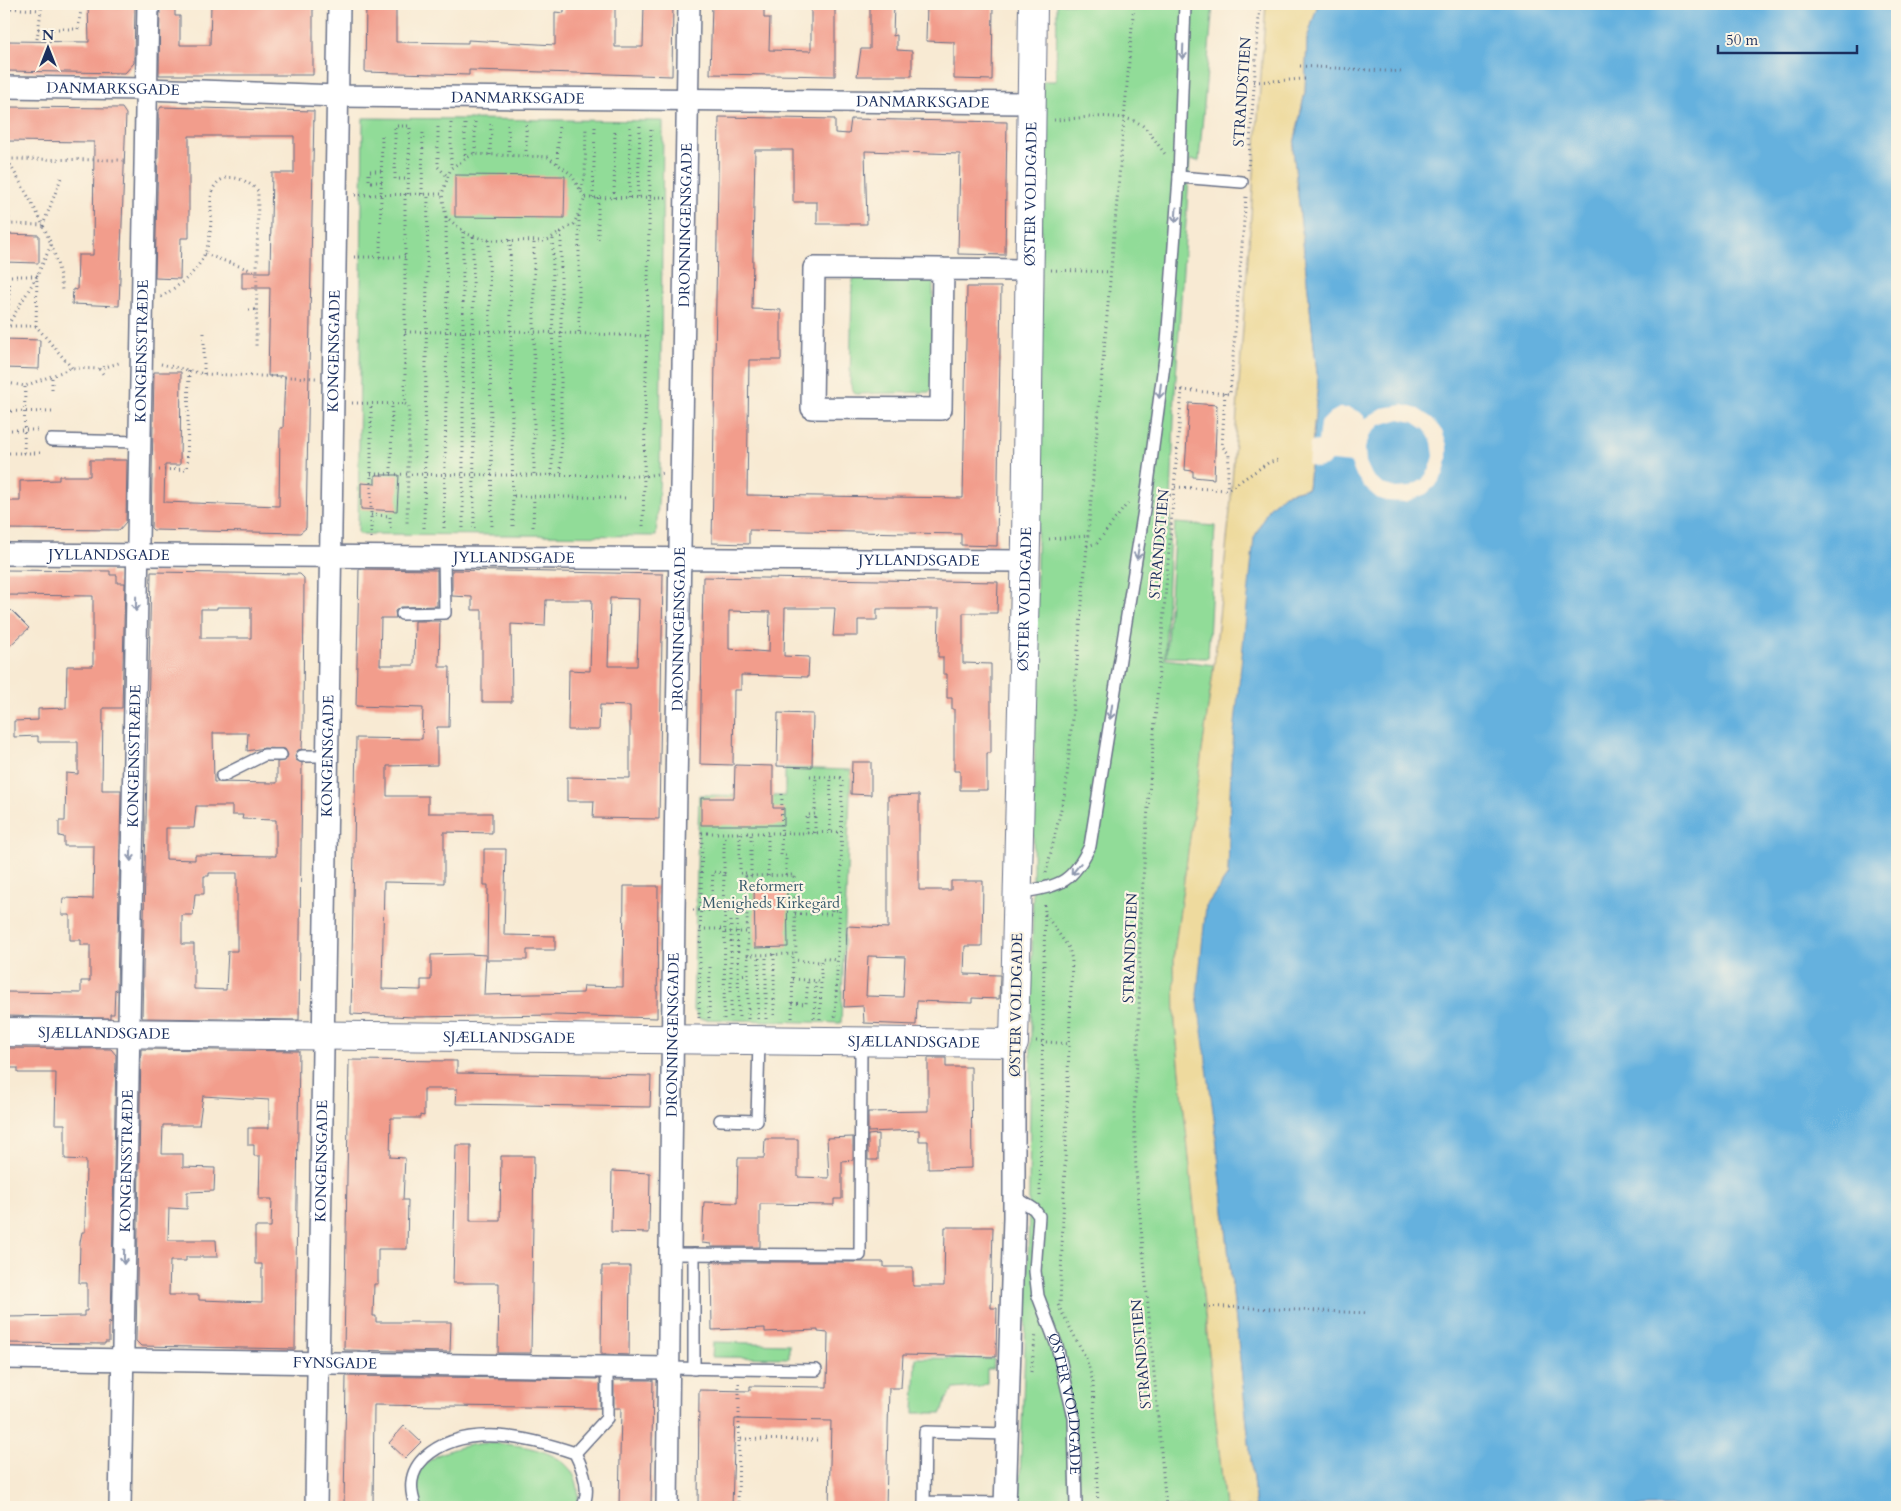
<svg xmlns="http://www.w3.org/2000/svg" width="1901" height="1511" viewBox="0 0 1901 1511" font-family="Cardo,serif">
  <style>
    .green { fill: #91dc98; stroke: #56867b }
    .sand { fill: #eeda9e; stroke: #84847e }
    .water { fill: #65b1de; stroke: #40709e }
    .pier { fill: #f8ead3; fill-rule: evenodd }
    .building { fill: #f29d8c; fill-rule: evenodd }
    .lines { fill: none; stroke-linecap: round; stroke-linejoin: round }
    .lane-casing { stroke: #687087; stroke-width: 14 }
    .street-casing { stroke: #687087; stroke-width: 24 }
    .secondary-casing { stroke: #687087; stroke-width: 30 }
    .path { stroke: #687087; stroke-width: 3; stroke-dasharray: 1 4; stroke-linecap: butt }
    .lane { stroke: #fff; stroke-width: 11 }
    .street { stroke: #fff; stroke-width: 21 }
    .secondary { stroke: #fff; stroke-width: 28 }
    .oneway { stroke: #8d97ae }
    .labels { text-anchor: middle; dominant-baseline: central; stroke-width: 4.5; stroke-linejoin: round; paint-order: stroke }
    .street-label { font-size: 15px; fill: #1b2f5e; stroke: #fcf5e5 }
    .park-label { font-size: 15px; fill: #385a6c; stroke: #fcf5e5 }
  </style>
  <rect width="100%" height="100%" fill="#fcf5e5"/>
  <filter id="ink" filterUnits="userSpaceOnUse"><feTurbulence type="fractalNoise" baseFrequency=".02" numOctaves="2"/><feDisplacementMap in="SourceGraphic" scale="10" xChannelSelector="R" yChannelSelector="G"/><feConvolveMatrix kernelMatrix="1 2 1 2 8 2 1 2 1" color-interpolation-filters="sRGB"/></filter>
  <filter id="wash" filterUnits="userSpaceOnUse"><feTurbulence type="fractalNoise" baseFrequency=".0096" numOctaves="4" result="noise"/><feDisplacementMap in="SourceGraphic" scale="20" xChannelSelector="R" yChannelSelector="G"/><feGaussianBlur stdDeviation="1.12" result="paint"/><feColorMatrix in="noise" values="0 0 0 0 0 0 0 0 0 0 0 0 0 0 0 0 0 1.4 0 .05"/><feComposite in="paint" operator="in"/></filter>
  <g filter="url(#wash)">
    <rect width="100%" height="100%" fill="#f8ead3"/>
    <path class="green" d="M1057,4H1213L1199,161L1190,160L1175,393L1165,659L1214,665L1174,954L1175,1023L1225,1507H1019L1028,1267L1043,81H1056Z
      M363,118L663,121L660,472L656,536L358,534Z
      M854,277H930L933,280V387L929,392L855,394L850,383L852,285Z
      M1175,523L1215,526L1208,658L1166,657Z
      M785,768L851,770L841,1023L699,1019L693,1008L699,795L785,796Z
      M713,1342L789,1344V1358L712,1357Z
      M916,1358L994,1359L993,1369H987V1383L979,1387L954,1389L946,1400L942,1413H914Z
      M484,1443C525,1444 588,1451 577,1507H421C417,1502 417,1495 416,1489C413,1455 459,1446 484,1443Z"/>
    <path class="sand" d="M1266,4H1318L1307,39L1305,92L1293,149L1318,383L1308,488L1284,494L1268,509L1231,763L1228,875L1206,906L1214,1118L1256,1507H1225L1175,1023L1174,953L1214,665L1230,511Z"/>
    <path class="water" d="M1318,4H1897V1507H1256L1214,1118L1197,995L1206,906L1228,875L1231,763L1254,538L1268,509L1284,494L1308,488L1318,383L1293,149L1305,92L1307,39Z"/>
    <path class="pier" d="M1403,405L1418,409L1432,418L1442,431L1447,445V459L1444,473L1437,484L1426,494L1405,502L1386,501L1377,498L1364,487L1355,474L1351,463L1332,461L1326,466L1316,468L1308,465L1310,442L1318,441L1320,423L1330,413L1339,408H1350L1360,412L1366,418L1382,408ZM1400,419L1413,422L1425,430L1432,442L1434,456L1430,469L1422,480L1409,487L1396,488L1382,484L1372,475L1366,462L1365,448L1370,435L1380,425Z"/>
    <g id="blocks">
      <path class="building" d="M88,4H131V6H135L134,63L125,73L4,71V43H7V41L89,42Z
        M211,4H313V75H159L160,6L175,7V16H180V45H210Z
        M366,4H396V42L468,43V40L555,45V12L564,13V4H615V47H643L644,4H673L672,76L511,71L469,70V75L365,72Z
        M712,4H764V18H770L769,50L811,51V7H835V76L710,74Z
        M870,4H894L893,36L897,35V50L912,51V76H857L861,49H870Z
        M927,4H993L992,80L954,79V42L926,41Z
        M5,107L122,108L126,114L119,306L72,304L73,289L77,290L78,255H93L94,142L5,141Z
        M161,107L314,111L306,528L300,533L153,530L151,528L154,372H181L180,465H165L164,502L279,506L280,428H283L285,376H268L270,288H242V272H270L272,173H294V136H189V238H181L180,279L155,278L159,110Z
        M719,117L835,119V133L849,134L851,119L1007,122L1005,255L958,254L960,154L865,151L867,224H817V202H793V150H755L752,309L781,310V360H749L747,495L963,498L967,287H1001L997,546L961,545V534L749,530V544L712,543Z
        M455,175L565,176L564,218L455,217Z
        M4,234L39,235V263L4,262Z
        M4,339L40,340L39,369L4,368Z
        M1189,403L1217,405L1214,479L1193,477V471L1185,470Z
        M90,460H127L126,522L119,530L4,529V501H20V481L59,480V476H90Z
        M375,475H399L397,511L361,509V483L375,484Z
        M359,569L437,570V606L401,607L395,611L396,618H381L380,665H414L415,621H440L439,667H450L449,727H437V765L387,766V796H428V813H492V833L444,832V883L384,882L382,989L421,990V980H431V955L468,954L486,955L484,995L583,993L584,986L623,987L624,886H658L657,1018L556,1015L413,1017L351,1014L356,738L422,739L423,708L356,706Z
        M4,570L110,571V575H117V583H125L122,708H103L102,790H121L117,991L115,989L114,1014H110V1018L4,1016V992L81,993V981H90V945H81V940H70V915H62L63,898L93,899L94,846H64V837L59,836V821H65L66,773L78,774V742H38V736L14,737V721L38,720V709L66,708L67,666H93V596L4,595Z
        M452,570L663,574L659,819L593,818L594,801H567V777L630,778V706L600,705L599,730H568L569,670L590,671L592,600H546L545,626L511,624L512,702H482V610H472V597L452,596ZM610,598L639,599L637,666H608Z
        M151,572L300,574L304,578L303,725L302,749L298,750L295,756L296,760L302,763L299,1020L142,1018ZM217,607H251V638H201V609H217ZM213,733H248L247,751L264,748L285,749L288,755L285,761L277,762V783L214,782ZM196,806H232V815H243L242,819L276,820V856L195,855V860L166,859V828H194ZM209,873H237V951H228L226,990L194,989V944H182V915H193L195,894H204V876H209Z
        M703,577L998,582L997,613H963V663L991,664V753H987V790H960V771H954V709H952V698H947V674H943V657H938L939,609H877V620H858V636H833L835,608H785L784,656L809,657L808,677L741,675V690H734L733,765L700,764ZM729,611L770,612L769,652L729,649Z
        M11,610L29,628L4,651V617Z
        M778,713L813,714L812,767L777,766Z
        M852,762H871V795L851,794Z
        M735,765L773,766V808H784V825H701V798H734Z
        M919,795V890H951V881H983L982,946H965L964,974L1000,975L999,999L972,998V1003L917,1001L916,1025L864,1023L863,1006L844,1007L847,926L888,928V796ZM868,956L905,957L903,997L866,996Z
        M484,849H506L504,935L555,936V950H527V960H487L488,885H484Z
        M754,885H787L788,947L755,948Z
        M4,1048L111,1049L116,1055L111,1324L109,1322V1342H105V1344L4,1343V1317L84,1316V1311H87V1283H79L80,1242L82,1232H85L86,1160L65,1159V1124H55L56,1073H18V1068H4Z
        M141,1049L299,1051L295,1349L141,1346L136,1341ZM203,1096L269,1100V1128H248V1145H254V1156H260L259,1199H272L271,1227H255V1264H262V1302L199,1300V1295H169L170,1261H186V1257H217L216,1240H168L169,1208L187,1209V1192L214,1191L215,1168L183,1167V1154H162L163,1125H199Z
        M928,1058H946V1067H971L972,1168L928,1169V1141H919V1130L868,1132V1112L928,1111Z
        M349,1060L457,1061V1073L651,1076L650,1107L456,1104L457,1089H424V1116L420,1115V1118H391L390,1157L405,1158L403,1200H408L407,1249H378V1284H374L373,1316H376V1322H451L450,1352L344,1350Z
        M878,1134V1160H868V1135Z
        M853,1137V1160L842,1161V1199H834V1205L760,1204V1247H711V1244L702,1243L704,1202L737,1203L738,1158H764L765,1139H798V1177L829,1178L827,1138Z
        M456,1145H471L470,1221H500L501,1156H534L531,1353H498L499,1283H453Z
        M612,1171L650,1173L649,1233L611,1232Z
        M945,1227H993L991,1308H997L996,1357L903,1355L901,1388H889L886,1507H829L831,1421L735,1419L732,1507H698L699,1390L750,1391V1386L827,1387L828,1333L818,1332V1330L765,1332V1328L712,1330L711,1262H884V1267H913V1286H944Z
        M602,1266H630L629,1355L601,1354Z
        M346,1376L600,1379V1408L374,1405L373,1507H344Z
        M614,1380H653L651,1507H619L621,1408H614Z
        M404,1426L421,1442L405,1458L389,1443Z"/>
    </g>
  </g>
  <g filter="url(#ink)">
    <use href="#blocks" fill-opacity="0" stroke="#687087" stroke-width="1"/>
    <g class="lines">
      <g class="lane-casing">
        <g id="lane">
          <path d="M1179,177L1242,182"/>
          <path d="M51,440L139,442"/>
          <path d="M402,614L445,613L444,557"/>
          <path d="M302,756H328"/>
          <path d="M222,776L264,755H281"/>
          <path d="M1019,893C1060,885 1071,885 1090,846L1147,491L1167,343L1179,177L1185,4"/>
          <path d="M720,1120L757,1121L759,1040"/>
          <path id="s1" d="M1014,1196L1034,1209L1039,1216L1035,1271L1038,1296L1057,1346L1074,1418L1076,1507"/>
          <path d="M670,1254L860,1255L861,1042"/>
          <path d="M668,1368L816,1370"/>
          <path d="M694,1369V1254"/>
          <path d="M575,1453L607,1418V1367"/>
          <path d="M1005,1503L924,1502L925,1432L1008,1434"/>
          <path d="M416,1507C409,1489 409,1473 424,1458C464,1421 530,1438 575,1453C583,1469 592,1491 582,1507"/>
        </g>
      </g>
      <g class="street-casing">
        <g id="street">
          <path id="s2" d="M4,87L146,89L338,96L1031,103"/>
          <path d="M943,269L941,409L812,408L814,268L942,269H943L1030,270"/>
          <path id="s3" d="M4,554L1025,561"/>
          <path id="s4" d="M4,1358L668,1368"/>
          <path id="s5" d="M120,1507L148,4"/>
          <path id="s6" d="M316,1507L339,4"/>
          <path id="s7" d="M667,1507L674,910L689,4"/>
          <path d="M1005,1507L1014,1217V1043"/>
        </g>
      </g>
      <g class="secondary-casing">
        <g id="secondary">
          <path id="s8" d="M4,1032L1014,1043L1026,541L1033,4"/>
        </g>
      </g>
      <path class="path" d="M6,8L40,10
        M38,29H78L82,4
        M37,39L42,4
        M1300,66L1403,72
        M1254,82L1305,79
        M1054,120C1078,119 1123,110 1143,126C1151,133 1158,145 1165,154
        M475,122V154
        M451,123V168
        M465,124V159
        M508,125L509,155
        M438,127V167L448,177
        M4,146L7,159C30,201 58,242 62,291
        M490,155L491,124
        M526,156V125
        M557,163L559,124
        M1248,170L1260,4
        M61,178L43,225L9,224L7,159L126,160
        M382,182H369V171H382
        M581,190L585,178L586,126
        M405,194V404L409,406L407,527
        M408,194L410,126H395V179H409
        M422,194L423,129
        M355,195L442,194L451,168L473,154L548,157L571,174L585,198L574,224L546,241L486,240L467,234L446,217L442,194
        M638,197L640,124
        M585,198L667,197
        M593,198L595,127
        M614,198L615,128
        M629,198L630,127
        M579,216V333
        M463,232V530
        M561,232V475
        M473,237L474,531
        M598,239V198
        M489,240L492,529
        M510,240L513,526
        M205,254L256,272
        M354,257H406
        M380,257L382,136
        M1051,270L1111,272
        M161,297C176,287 192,277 201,261C210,246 211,230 211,212C211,205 210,196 213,189C223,169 247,179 258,191L256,348
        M249,310H256
        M8,325L37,276L52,243
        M36,326L37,276H10L7,326H36L72,368
        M405,332L512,331L646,336
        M161,364L204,374L316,378
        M99,369L104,375
        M204,374V329
        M52,378V391
        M1182,390L1230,394L1246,196
        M1225,393L1222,446L1229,454L1227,490
        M352,403L405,404
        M6,411L52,412
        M6,430H40
        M4,453H43
        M5,453L7,383L25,386L72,368L99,369L122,362
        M24,453L25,386
        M159,470L187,469L189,371
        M391,473L392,404
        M371,474L644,476L663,473
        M534,474V241
        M552,475L553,237
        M1175,487L1227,490L1268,463L1278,460
        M1160,493L1174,496
        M514,496L627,498
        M371,515L390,516V530
        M643,526L651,128
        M533,527L534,497
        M424,528L428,194
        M444,528L447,332L446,217
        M371,538V404
        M1049,539L1088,536
        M1087,546L1097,543L1130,500
        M810,776L842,778L841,872L835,1020
        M782,794L781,855H786V875
        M830,831L831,777
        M740,833V873H747L746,876L794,875L796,954L748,955L746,876
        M807,833L842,832
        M815,833V814
        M1046,873L1066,788L1134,4
        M751,876V833
        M768,876V833
        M693,910L747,912
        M711,911L713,872L724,873V833
        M723,911L724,873
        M731,911V1019
        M737,911L739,1018
        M795,914H832V910H840
        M1045,914L1069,948L1072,960L1060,1306
        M700,929H725
        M725,932H748
        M774,954V1017
        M821,962L822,958L837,960
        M738,975L748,974
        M793,979L821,981V962L793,960
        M792,1003L806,1004L808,980
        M699,1018L702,833H807V815L815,814L816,776
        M709,1018L710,966
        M792,1018L793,954
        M814,1018L816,981
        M724,1019L725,911
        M748,1019V955
        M758,1019L759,954
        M766,1019V954
        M820,1019L821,981
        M1036,1041L1070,1044
        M1040,1196L1045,902
        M1058,1305L1086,1358L1093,1382L1098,1507
        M1204,1306L1368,1313
        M1031,1372L1036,1334
        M739,1439V1382
        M738,1507L739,1439L817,1440
        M1166,1507L1136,1171L1134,1113L1139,1027L1140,924L1148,807L1182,390H1174"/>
      <use href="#lane" class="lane"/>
      <use href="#street" class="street"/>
      <use href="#secondary" class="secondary"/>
    </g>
    <defs><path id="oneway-shaft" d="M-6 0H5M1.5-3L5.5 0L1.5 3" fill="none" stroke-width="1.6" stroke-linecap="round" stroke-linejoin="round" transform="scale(1.25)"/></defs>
    <g class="oneway">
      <use href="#oneway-shaft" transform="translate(1183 52) rotate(92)"/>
      <use href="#oneway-shaft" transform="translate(1176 215) rotate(94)"/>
      <use href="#oneway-shaft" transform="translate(1160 391) rotate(97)"/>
      <use href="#oneway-shaft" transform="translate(1138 552) rotate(99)"/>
      <use href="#oneway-shaft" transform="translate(136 604) rotate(91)"/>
      <use href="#oneway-shaft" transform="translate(1111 712) rotate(99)"/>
      <use href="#oneway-shaft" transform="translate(131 854) rotate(91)"/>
      <use href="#oneway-shaft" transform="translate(1076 869) rotate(129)"/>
      <use href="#oneway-shaft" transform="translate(124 1257) rotate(91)"/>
    </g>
  </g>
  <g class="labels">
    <g class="street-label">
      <text stroke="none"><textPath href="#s2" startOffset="109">DANMARKSGADE</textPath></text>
      <text transform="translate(1242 92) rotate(-86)">STRANDSTIEN</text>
      <text stroke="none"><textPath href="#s2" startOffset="514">DANMARKSGADE</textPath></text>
      <text stroke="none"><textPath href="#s2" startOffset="919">DANMARKSGADE</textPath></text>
      <text stroke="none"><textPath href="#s8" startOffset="1859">ØSTER VOLDGADE</textPath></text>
      <text stroke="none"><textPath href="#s7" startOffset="1282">DRONNINGENSGADE</textPath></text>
      <text stroke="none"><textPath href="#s5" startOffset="1156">KONGENSSTRÆDE</textPath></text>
      <text stroke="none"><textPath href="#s6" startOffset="1156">KONGENSGADE</textPath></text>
      <text transform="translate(1159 544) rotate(-85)">STRANDSTIEN</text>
      <text stroke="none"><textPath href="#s3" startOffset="105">JYLLANDSGADE</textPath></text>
      <text stroke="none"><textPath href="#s3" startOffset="510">JYLLANDSGADE</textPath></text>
      <text stroke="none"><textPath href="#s3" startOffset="915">JYLLANDSGADE</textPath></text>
      <text stroke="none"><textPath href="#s8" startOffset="1454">ØSTER VOLDGADE</textPath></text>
      <text stroke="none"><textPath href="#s7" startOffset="878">DRONNINGENSGADE</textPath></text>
      <text stroke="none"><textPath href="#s5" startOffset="751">KONGENSSTRÆDE</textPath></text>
      <text stroke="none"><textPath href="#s6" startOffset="751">KONGENSGADE</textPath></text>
      <text transform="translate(1130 948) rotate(-88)">STRANDSTIEN</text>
      <text transform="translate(1016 1005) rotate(-89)">ØSTER VOLDGADE</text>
      <text stroke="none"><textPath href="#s8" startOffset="100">SJÆLLANDSGADE</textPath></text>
      <text stroke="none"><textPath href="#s7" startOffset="472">DRONNINGENSGADE</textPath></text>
      <text stroke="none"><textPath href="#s8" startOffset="505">SJÆLLANDSGADE</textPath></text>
      <text stroke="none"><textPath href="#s8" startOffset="910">SJÆLLANDSGADE</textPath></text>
      <text stroke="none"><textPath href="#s5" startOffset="346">KONGENSSTRÆDE</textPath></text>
      <text stroke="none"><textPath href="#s6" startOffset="346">KONGENSGADE</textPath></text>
      <text transform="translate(1141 1354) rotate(-95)">STRANDSTIEN</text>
      <text stroke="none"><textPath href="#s4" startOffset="331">FYNSGADE</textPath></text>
      <text stroke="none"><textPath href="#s1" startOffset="225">ØSTER VOLDGADE</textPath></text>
    </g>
    <g class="park-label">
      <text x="771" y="886">Reformert<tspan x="771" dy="17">Menigheds Kirkegård</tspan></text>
    </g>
  </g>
  <rect width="1901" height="1511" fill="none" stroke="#fcf5e5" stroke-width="20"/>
  <g transform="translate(48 48)" stroke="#fcf5e5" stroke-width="4" paint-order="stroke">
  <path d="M0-4L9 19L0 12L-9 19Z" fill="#1b2f5e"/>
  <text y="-8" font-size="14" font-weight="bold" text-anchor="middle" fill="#1b2f5e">N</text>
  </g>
  <path d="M1718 45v8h139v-8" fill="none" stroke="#1b2f5e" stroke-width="2.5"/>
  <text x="1726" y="45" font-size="15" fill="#1b2f5e" stroke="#fcf5e5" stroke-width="4" paint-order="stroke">50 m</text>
</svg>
